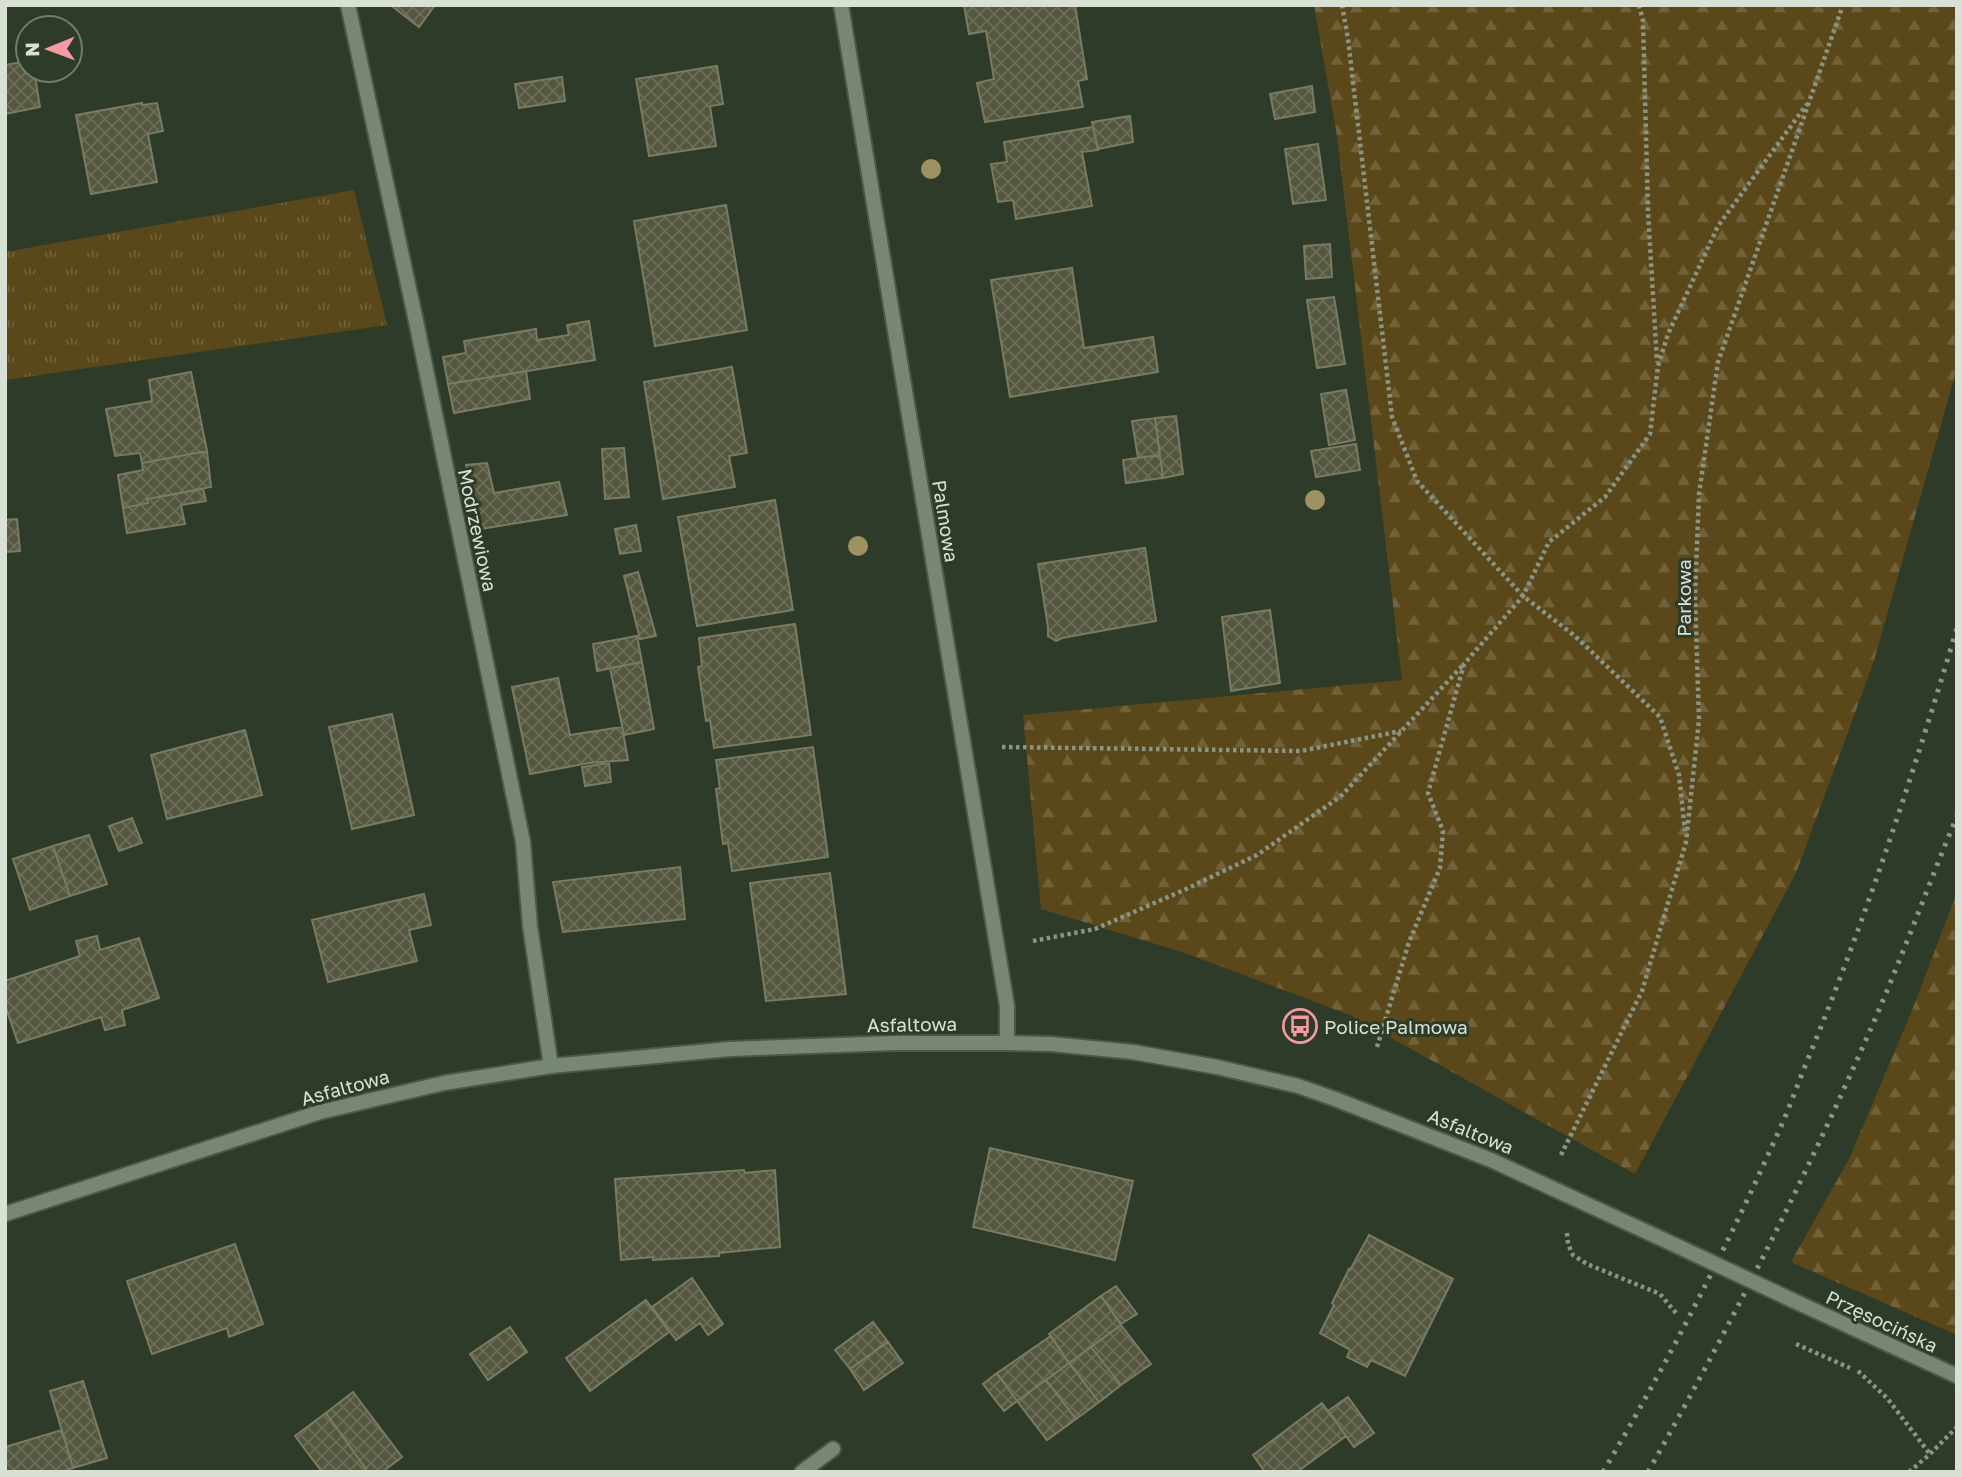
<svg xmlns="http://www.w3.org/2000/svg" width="1962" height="1477" viewBox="0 0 1962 1477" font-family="'Golos Text',sans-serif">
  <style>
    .grass { fill: url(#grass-tufts) }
    .forest { fill: url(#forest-firs) }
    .building { fill: url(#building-cross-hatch); stroke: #797b62; stroke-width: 2 }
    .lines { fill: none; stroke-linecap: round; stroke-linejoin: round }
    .minor-casing { stroke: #4d5747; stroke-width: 18 }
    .tertiary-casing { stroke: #4d5747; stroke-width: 18 }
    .path { stroke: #8a9585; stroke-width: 4.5; stroke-dasharray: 3.5 3.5; stroke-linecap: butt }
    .minor { stroke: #788771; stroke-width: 14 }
    .tertiary { stroke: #788771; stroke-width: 14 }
    .rail { stroke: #8b9687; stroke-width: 5; stroke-dasharray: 3.5 7; stroke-linecap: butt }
    .tertiary-bridge-casing { stroke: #4d5747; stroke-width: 18; stroke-linecap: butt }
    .tertiary-bridge { stroke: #788771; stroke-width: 14 }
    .tree { fill: #9d9263 }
    .labels { text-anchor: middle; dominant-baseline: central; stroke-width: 6; stroke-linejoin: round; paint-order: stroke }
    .street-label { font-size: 19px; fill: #d9e1d5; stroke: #2e3b28 }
    .poi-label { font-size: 19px; fill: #d9e1d5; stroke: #2e3b28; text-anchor: start }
  </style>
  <defs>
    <pattern id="grass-tufts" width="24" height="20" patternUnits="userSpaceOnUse" patternTransform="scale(1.75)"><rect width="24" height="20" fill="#5b481a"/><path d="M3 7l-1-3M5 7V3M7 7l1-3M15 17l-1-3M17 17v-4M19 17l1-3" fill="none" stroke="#72623a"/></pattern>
    <pattern id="forest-firs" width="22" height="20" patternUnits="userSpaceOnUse" patternTransform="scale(1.75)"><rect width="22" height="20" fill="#5b481a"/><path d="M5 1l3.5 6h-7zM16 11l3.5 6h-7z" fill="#72623a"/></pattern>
    <pattern id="building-cross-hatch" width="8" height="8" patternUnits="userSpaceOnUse" patternTransform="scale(1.75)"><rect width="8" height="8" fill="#55563e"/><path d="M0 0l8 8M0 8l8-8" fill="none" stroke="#6d6e59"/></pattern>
  </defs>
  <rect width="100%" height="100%" fill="#2e3b28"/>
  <path class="grass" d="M354,190L387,325L5,380V252Z"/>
  <path class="forest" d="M1314,5H1957V368L1873,664L1796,873L1635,1174L1352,1016L1185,953L1041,909L1023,715L1402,680L1337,136Z
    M1957,893V1335L1791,1262L1849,1159L1911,1013Z"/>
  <path class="building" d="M394,5H435L419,27L393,7Z
    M964,5H1075L1087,79L1078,81L1083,107L985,122L977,83L994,79L986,31L969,34Z
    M28,61V70H34L40,107L5,114V65Z
    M717,66L723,104L710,106L716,146L649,156L636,79Z
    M562,77L565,101L519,108L515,84Z
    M1312,86L1315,112L1275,119L1270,94Z
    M142,103V105L157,103L163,131L148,134L157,182L91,194L76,115Z
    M1130,116L1133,142L1098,149L1092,122Z
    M1093,127L1098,150L1082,152L1092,206L1016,219L1013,200L998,202L991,164L1007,162L1004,142Z
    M1318,144L1326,200L1293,204L1285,149Z
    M726,205L747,330L655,346L634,221Z
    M1330,244L1332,277L1306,279L1304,246Z
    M1072,268L1084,348L1153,337L1158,372L1010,397L991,280Z
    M1334,297L1345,364L1317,368L1307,300Z
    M589,321L595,360L448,384L443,357L466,353L464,341L536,329L537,340L569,335L567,325Z
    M732,367L747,453L729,456L735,487L663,499L644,382Z
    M526,371L530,399L454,413L448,384Z
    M191,372L207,451L142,463L140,453L115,456L106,409L152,401L149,380Z
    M1346,390L1355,440L1329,445L1321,394Z
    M1176,416L1183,474L1163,478L1155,418Z
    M1155,418L1160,455L1138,458L1132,421Z
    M1356,444L1360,470L1316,477L1311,451Z
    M624,448L629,497L605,499L602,449Z
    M207,451L211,487L147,499L148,503L123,508L118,475L143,470L142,463Z
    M1160,455L1163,478L1126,483L1123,460Z
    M487,463L494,493L559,482L567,515L480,529L466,465Z
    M203,489L206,501L181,505L185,524L127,533L123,508L148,503L147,499Z
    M775,500L793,610L697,626L678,517Z
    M17,519L20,551L5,552V520Z
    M636,525L641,551L620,554L615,529Z
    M1145,548L1156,621L1062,638L1056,641L1048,636V627L1038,564Z
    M638,572L656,636L640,639L624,576Z
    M1270,610L1280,683L1231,691L1222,617Z
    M795,624L811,735L714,748L710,720L706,721L698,667L702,666L699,638Z
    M637,636L642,662L597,671L593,644Z
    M642,662L654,729L624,735L610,668Z
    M558,678L570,735L622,727L628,760L589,763L530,774L512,687Z
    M392,714L414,815L352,829L329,727Z
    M245,730L262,795L167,819L151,755Z
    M813,747L828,857L732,871L728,843L723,844L716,789L720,788L716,760Z
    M609,763L611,782L585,786L582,767Z
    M132,818L142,843L119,851L109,826Z
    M89,835L107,884L70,896L53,846Z
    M53,846L70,896L30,910L13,859Z
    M680,867L685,919L563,932L553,882Z
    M830,873L846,994L766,1001L750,883Z
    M424,894L431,925L409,930L417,961L328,982L312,920Z
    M97,936L100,950L139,938L159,998L122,1010L125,1025L105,1030L101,1017L18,1043L5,1005V981L80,956L76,941Z
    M990,1148L1133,1181L1115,1260L973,1227Z
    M744,1170L745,1173L775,1170L780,1247L719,1253V1256L653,1260V1257L621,1260L615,1179Z
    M1369,1235L1453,1279L1405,1376L1371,1360L1367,1367L1347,1357L1350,1350L1320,1333L1334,1305L1332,1303L1349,1269L1350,1270Z
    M235,1244L263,1324L229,1337L227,1328L152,1354L127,1281Z
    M692,1278L723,1324L708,1335L700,1323L676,1340L652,1307Z
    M1116,1286L1137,1314L1121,1324L1101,1296Z
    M1101,1296L1121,1325L1069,1363L1049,1334Z
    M646,1300L669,1332L590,1391L566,1358Z
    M873,1322L888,1342L850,1369L835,1350Z
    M1121,1325L1151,1364L1121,1385L1091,1347Z
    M510,1327L527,1352L488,1380L470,1354Z
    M1051,1336L1069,1363L1017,1401L997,1373Z
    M888,1342L903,1363L864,1390L850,1369Z
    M1091,1347L1121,1385L1099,1402L1069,1363Z
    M1069,1363L1099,1402L1076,1419L1046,1380Z
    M997,1373L1017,1401L1004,1411L983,1384Z
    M1046,1380L1076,1419L1047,1440L1017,1401Z
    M83,1381L107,1458L73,1468L50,1391Z
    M353,1392L402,1457L382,1472H368L326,1413Z
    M1348,1397L1374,1433L1354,1447L1328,1411Z
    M1322,1403L1346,1436L1297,1472H1265L1253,1455Z
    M326,1413L368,1472H322L295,1436Z
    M62,1430L73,1468L62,1472H5V1447Z"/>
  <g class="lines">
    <g class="minor-casing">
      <path id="minor" d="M348,5L417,326L523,842L530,926L551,1066
        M841,5L997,946L1007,1006V1043
        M802,1472L833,1449"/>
    </g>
    <g class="tertiary-casing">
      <path id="tertiary" d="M5,1214L320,1112L444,1083L551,1066L730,1049L895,1043H1007L1051,1044L1133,1052L1217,1067L1298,1086L1335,1099L1491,1160L1675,1245
        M1792,1300L1957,1376"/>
    </g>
    <path class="path" d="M1342,5L1348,39L1392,417L1417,481L1523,596L1575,636L1660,717L1679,775L1685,831
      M1639,5L1643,21L1648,212L1657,362
      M1002,747L1301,751L1401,731
      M1033,941L1095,929L1184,890L1257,855L1341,796L1463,665
      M1377,1047L1409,942L1440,868L1443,831L1428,793L1464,664L1523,596L1549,542L1605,497L1650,434L1658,366L1668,334L1718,226L1807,104
      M1561,1155L1642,991L1686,842L1699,720L1695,596L1699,494L1718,362L1843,5
      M1567,1233L1568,1244L1573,1255L1587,1264L1660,1294L1676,1313
      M1796,1344L1850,1368
      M1858,1371L1887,1398L1930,1454
      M1909,1472L1930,1454L1957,1427"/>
    <use href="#minor" class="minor"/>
    <use href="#tertiary" class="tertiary"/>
    <path class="rail" d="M1603,1472C1668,1362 1726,1249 1778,1133C1790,1107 1799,1080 1810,1054C1867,915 1914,772 1957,628
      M1648,1472C1727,1332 1800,1189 1865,1042C1898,968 1926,891 1957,816"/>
    <g class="tertiary-bridge-casing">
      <path id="tertiary-bridge" d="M1675,1245L1792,1300"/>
    </g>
    <use href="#tertiary-bridge" class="tertiary-bridge"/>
  </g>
  <g class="tree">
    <circle cx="931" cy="169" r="10"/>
    <circle cx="1315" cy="500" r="10"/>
    <circle cx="858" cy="546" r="10"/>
  </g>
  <defs>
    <g id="bus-ring" transform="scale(1.75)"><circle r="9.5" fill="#2e3b28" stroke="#f49aa2" stroke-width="1.5"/><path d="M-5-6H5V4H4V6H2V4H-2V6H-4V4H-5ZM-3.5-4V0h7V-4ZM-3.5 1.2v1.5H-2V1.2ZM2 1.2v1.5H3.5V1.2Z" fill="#f49aa2"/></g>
  </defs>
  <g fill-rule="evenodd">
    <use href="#bus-ring" x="1300" y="1026"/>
  </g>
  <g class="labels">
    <g class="street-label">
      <text transform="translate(946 521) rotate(81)">Palmowa</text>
      <text transform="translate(478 530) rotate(78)">Modrzewiowa</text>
      <text transform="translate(1683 598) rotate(-90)">Parkowa</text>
      <text transform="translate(912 1024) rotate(-1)">Asfaltowa</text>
      <text transform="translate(345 1087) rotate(-15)">Asfaltowa</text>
      <text transform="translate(1471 1131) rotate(22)">Asfaltowa</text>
      <text transform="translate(1882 1321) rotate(25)">Przęsocińska</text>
    </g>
    <g class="poi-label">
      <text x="1324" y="1026">Police Palmowa</text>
    </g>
  </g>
  <rect width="1962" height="1477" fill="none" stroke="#d9e1d5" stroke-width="14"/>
  <g transform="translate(49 49) rotate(269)"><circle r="33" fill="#2e3b28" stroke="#727d6d" stroke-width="2"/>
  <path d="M0-5L12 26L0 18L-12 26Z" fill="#f49aa2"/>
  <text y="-10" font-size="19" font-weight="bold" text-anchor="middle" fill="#d9e1d5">N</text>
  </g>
</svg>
